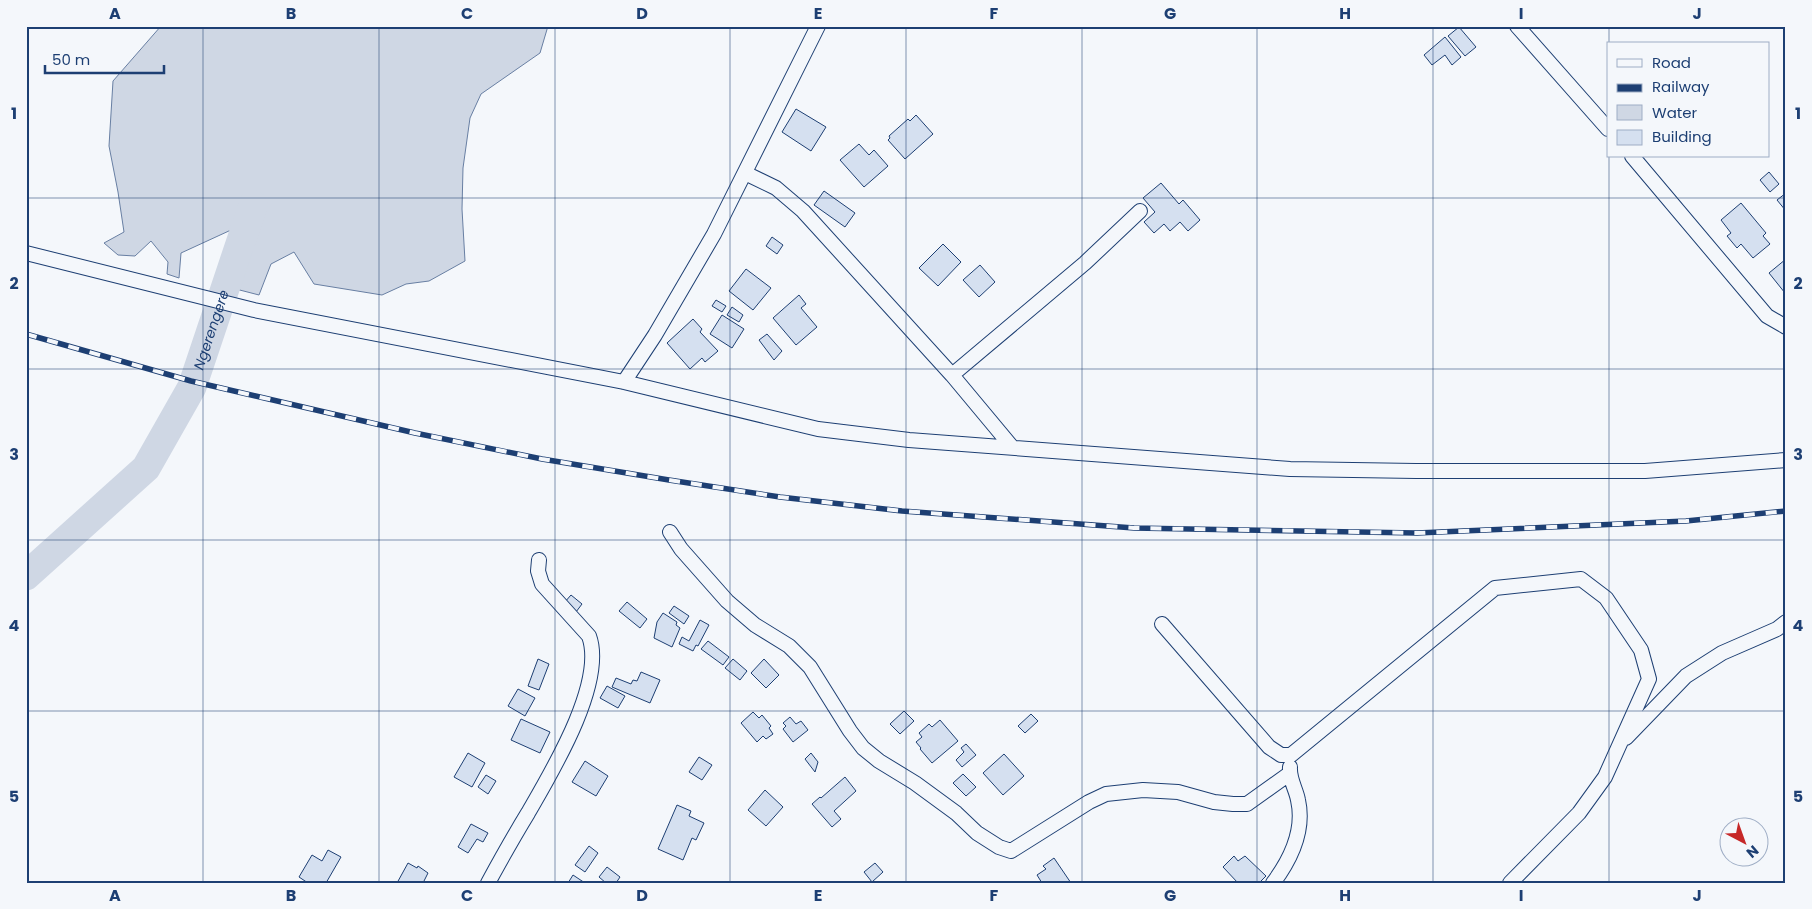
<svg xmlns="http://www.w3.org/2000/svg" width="1812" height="909" viewBox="0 0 1812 909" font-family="Poppins,sans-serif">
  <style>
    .water { fill: #cfd7e4; stroke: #687fa3 }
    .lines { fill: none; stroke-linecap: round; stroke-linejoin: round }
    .river { stroke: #cfd7e4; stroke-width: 29 }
    .building { fill: #d5e0f0; stroke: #1d3f73 }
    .minor-casing { stroke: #1d3f73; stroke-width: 16 }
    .minor { stroke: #f4f7fb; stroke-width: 14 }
    .rail-casing { stroke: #1d3f73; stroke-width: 5.5 }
    .rail { stroke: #f4f7fb; stroke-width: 4; stroke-dasharray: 11; stroke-linecap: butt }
    .grid { fill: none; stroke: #1d3f73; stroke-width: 1; stroke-opacity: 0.55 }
    .labels { text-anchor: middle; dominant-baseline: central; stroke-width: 4; stroke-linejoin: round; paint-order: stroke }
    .water-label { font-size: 14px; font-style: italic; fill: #1d3f73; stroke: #f4f7fb }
    .neatline { fill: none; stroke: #1d3f73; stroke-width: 2 }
    .grid-label { font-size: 16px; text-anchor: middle; font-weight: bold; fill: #1d3f73 }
  </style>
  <rect width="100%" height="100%" fill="#f4f7fb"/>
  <path class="water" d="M161,26H548L540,53L481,94L470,118L463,168L462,209L465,261L429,281L406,284L382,295L314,284L294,252L271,264L259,295L228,287L243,248L231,230L181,253L179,278L167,274L168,262L151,241L135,256L118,255L104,243L124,232L118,192L109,146L113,81Z"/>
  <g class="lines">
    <path class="river" id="s1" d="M26,576L146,468L192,387L253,205"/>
  </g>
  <path class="building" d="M1459,27L1476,47L1465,56L1448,36Z
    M1445,37L1461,57L1452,65L1445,55L1432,65L1424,55Z
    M796,109L826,127L811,151L782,132Z
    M916,115L933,134L905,159L888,140L890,138L889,136L908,119L910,121Z
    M859,144L869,155L874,150L888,166L864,187L840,160Z
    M1769,172L1779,184L1770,192L1760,180Z
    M1161,183L1179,204L1183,200L1200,220L1188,231L1180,222L1170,231L1164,224L1154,233L1144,222L1155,212L1143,198Z
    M824,191L855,213L845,227L814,205Z
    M1786,193V211L1777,200Z
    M1741,203L1766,233L1763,236L1770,244L1753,258L1741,244L1737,248L1727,236L1731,233L1721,220Z
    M772,237L783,245L777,254L766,246Z
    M943,244L961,262L938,286L919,268Z
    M1786,259V292L1785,293L1769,273Z
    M980,265L995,282L979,297L963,280Z
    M746,269L771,288L753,310L729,291Z
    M799,295L806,304L801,308L817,327L796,345L773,318Z
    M716,300L726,306L722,312L712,306Z
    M732,307L743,315L739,322L727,315Z
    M722,315L744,329L732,348L710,334Z
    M693,319L702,329L700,332L718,351L705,362L702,358L690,369L667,343Z
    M767,334L782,351L774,360L759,340Z
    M571,595L582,604L576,612L564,603Z
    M627,602L647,619L640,628L619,611Z
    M674,606L689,616L684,624L669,613Z
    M663,613L677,622L676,625L680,628L672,647L654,638L657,622Z
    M700,620L709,625L698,646L696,645L693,651L679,644L682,637L689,641Z
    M708,641L729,657L723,665L701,649Z
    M538,659L549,664L539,690L528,686Z
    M733,659L747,671L740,680L725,668Z
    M764,659L779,675L766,688L751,673Z
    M641,672L660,680L650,703L612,687L616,678L631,684L633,680L637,681Z
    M607,686L625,696L618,708L600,698Z
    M518,689L535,698L525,716L508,706Z
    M904,711L914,721L900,734L890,724Z
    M753,712L759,718L762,715L771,726L769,728L773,734L766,739L763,736L757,742L741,723Z
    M1031,714L1038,721L1025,733L1018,726Z
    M790,717L796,724L801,721L808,730L793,742L783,729L786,726L783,723Z
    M521,719L550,732L540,753L511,740Z
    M940,720L958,741L932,763L920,749L921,748L916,742L922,737L919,733L929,724L932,727Z
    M966,744L976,755L962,767L956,760L964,752L961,748Z
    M468,753L485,763L472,787L454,777Z
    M811,753L818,762L815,772L805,759Z
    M1004,754L1024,776L1003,795L983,773Z
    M699,757L712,765L702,780L689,772Z
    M585,761L608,776L596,796L572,782Z
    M963,774L976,787L966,796L953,783Z
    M486,775L496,781L488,794L478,787Z
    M845,777L856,791L834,811L841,819L832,827L812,804L820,797L821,798Z
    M765,790L783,807L766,826L748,810Z
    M677,805L691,811L689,816L704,823L696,840L692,838L683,860L658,849Z
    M471,824L488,833L483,842L477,839L468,853L458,847Z
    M589,846L598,853L585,872L575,865Z
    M328,850L341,857L326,883H308L299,877L312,855L322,861Z
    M1234,856L1238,861L1245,856L1266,876L1259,883H1238L1223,867Z
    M1054,858L1071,883H1042L1037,875L1046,869L1043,866Z
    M408,863L417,868L418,866L428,873L423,883H397Z
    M875,863L883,872L872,882L864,872Z
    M607,867L620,877L616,883H606L599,877Z
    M573,875L585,883H568Z"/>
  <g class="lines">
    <g class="minor-casing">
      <path id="minor" d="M1517,26L1608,129
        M1632,156L1767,316L1786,327
        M745,173L776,188L803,211L952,375L1012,447
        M26,253L254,310L624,382L818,429L909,440L1290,469L1416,471H1645L1786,460
        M952,375L1085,263L1140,211
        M624,382L655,335L714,234L818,26
        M670,532L681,549L727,601L755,625L789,646L810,667L850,731L863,748L879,761L915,783L956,813L977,833L999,847L1011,851L1089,802L1106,794L1143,790L1178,792L1214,802L1233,804H1247L1289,774
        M1162,624L1269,747L1281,755H1291L1495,588L1581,579L1606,598L1641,650L1649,679L1605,777L1579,813L1510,883
        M1626,738L1686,676L1722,653L1777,629L1786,622
        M488,883C501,859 514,836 528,813C551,773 606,683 589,636L542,584L538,571L539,560
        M1273,883C1291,859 1305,831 1298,800C1296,789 1289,779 1290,767"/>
    </g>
    <use href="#minor" class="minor"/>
    <g class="rail-casing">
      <path id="rail" d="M26,334L191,381L415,433L542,459L669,480L780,497L902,511L1134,528L1417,533L1686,521L1786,511"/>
    </g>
    <use href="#rail" class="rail"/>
  </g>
  <path class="grid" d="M203,26V883M379,26V883M555,26V883M730,26V883M906,26V883M1082,26V883M1257,26V883M1433,26V883M1609,26V44M1609,156V883M26,198H1786M26,369H1786M26,540H1786M26,711H1786"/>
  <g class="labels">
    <g class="water-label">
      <text stroke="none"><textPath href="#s1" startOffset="315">Ngerengere</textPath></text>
    </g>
  </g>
  <rect width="1812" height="909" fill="none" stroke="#f4f7fb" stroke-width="55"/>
  <rect x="1607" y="42" width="162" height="115" fill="#f4f7fb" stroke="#9eadc5"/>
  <rect x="1617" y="59" width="25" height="8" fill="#f4f7fb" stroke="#9eadc5"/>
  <text x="1652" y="68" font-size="15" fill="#1d3f73">Road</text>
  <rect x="1617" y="84" width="25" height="8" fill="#1d3f73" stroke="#9eadc5"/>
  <text x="1652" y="92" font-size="15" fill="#1d3f73">Railway</text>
  <rect x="1617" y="105" width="25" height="15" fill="#cfd7e4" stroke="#9eadc5"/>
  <text x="1652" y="118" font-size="15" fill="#1d3f73">Water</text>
  <rect x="1617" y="130" width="25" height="15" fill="#d5e0f0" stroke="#9eadc5"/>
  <text x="1652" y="142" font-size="15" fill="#1d3f73">Building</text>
  <g transform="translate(1744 842) rotate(139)"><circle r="24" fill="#f4f7fb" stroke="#9eadc5"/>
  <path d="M0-4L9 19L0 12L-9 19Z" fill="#c62828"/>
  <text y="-8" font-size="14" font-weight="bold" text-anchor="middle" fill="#1d3f73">N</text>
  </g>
  <path d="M45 65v8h119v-8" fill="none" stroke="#1d3f73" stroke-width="2.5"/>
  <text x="52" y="65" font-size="15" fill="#1d3f73" stroke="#f4f7fb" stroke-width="4" paint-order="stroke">50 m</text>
  <rect x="28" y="28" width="1756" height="854" class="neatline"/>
  <g class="grid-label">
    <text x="115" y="19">A</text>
    <text x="291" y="19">B</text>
    <text x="467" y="19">C</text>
    <text x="642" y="19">D</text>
    <text x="818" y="19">E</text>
    <text x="994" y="19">F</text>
    <text x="1170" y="19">G</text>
    <text x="1345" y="19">H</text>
    <text x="1521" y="19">I</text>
    <text x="1697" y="19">J</text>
    <text x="14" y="119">1</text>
    <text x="1798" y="119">1</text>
    <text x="14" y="289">2</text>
    <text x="1798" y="289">2</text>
    <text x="14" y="460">3</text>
    <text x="1798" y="460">3</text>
    <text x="14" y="631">4</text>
    <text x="1798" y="631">4</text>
    <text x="14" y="802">5</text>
    <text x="1798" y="802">5</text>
    <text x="115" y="901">A</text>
    <text x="291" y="901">B</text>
    <text x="467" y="901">C</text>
    <text x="642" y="901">D</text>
    <text x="818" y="901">E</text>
    <text x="994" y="901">F</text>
    <text x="1170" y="901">G</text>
    <text x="1345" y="901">H</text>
    <text x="1521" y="901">I</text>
    <text x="1697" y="901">J</text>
  </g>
</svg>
